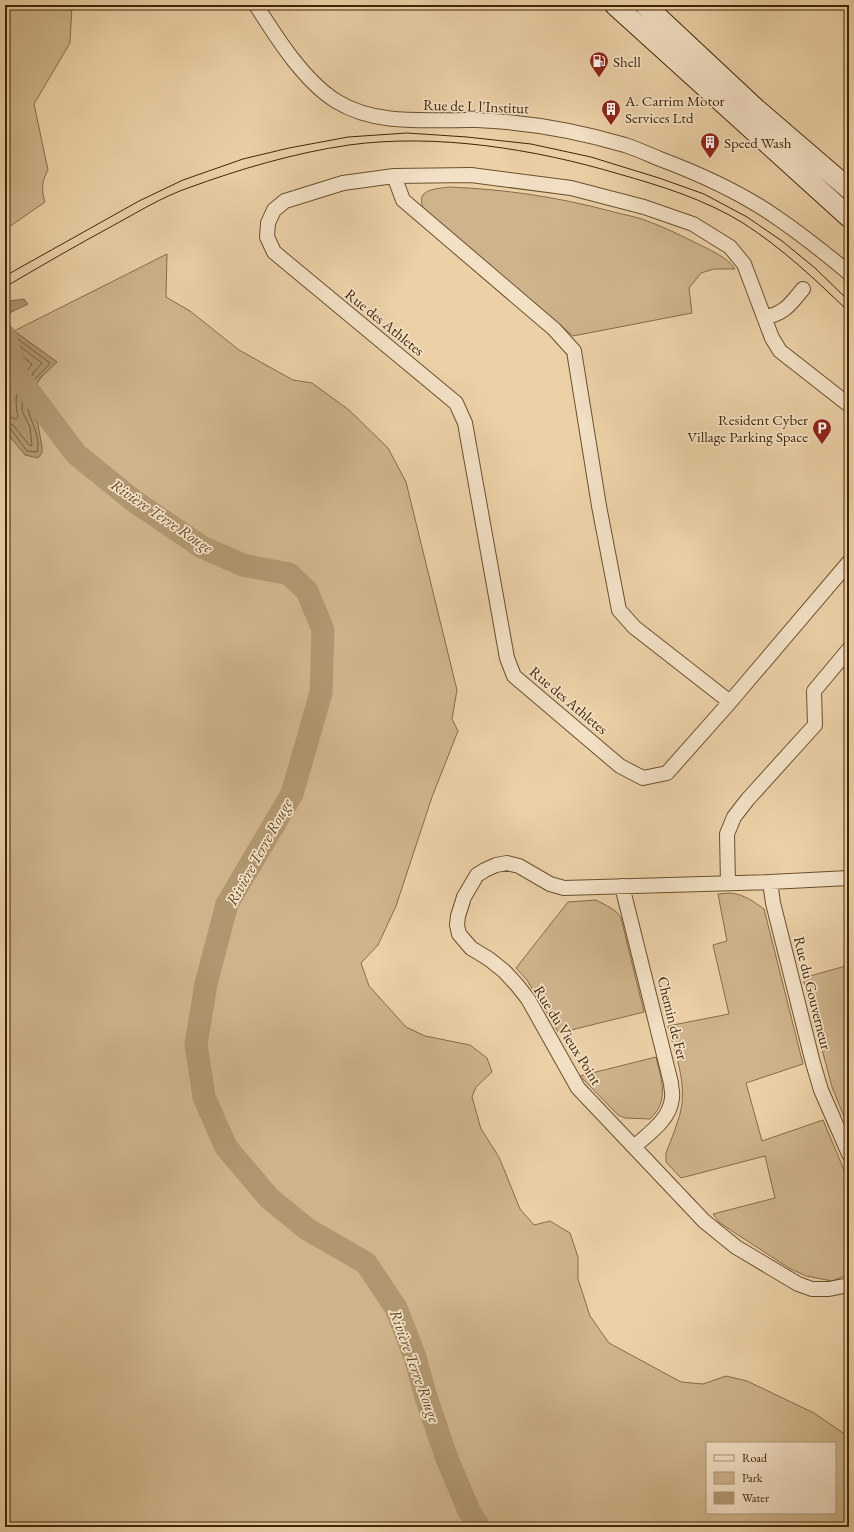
<svg xmlns="http://www.w3.org/2000/svg" width="854" height="1532" viewBox="0 0 854 1532" font-family="'EB Garamond',serif">
  <style>
    .green { fill: #cfb48b; stroke: #876c48; fill-rule: evenodd }
    .water { fill: #b19770; stroke: #836945 }
    .lines { fill: none; stroke-linecap: round; stroke-linejoin: round }
    .shore { stroke: #785e3a; stroke-width: 1 }
    .river { stroke: #b19770; stroke-width: 23 }
    .minor-casing { stroke: #6a502e; stroke-width: 16 }
    .secondary-casing { stroke: #3f2505; stroke-width: 22 }
    .minor { stroke: #f3e1c6; stroke-width: 14 }
    .secondary { stroke: #f3e1c6; stroke-width: 20 }
    .tram { stroke: #3f2505; stroke-width: 1 }
    .labels { text-anchor: middle; dominant-baseline: central; stroke-width: 3.5; stroke-linejoin: round; paint-order: stroke }
    .poi-label { font-size: 15px; fill: #3f2505; stroke: #f3e1c6; text-anchor: start }
    .street-label { font-size: 15px; fill: #3f2505; stroke: #f3e1c6 }
    .water-label { font-size: 16px; font-style: italic; fill: #614725; stroke: #f3e1c6 }
  </style>
  <rect width="100%" height="100%" fill="#ecd1a7"/>
  <filter id="stains"><feTurbulence type="fractalNoise" baseFrequency=".005" numOctaves="4"/><feColorMatrix values="0 0 0 0 .2 0 0 0 0 .09 0 0 0 0 .02 0 0 0 .5 -.17"/></filter>
  <radialGradient id="worn" r=".72"><stop offset=".6" stop-color="#630" stop-opacity="0"/><stop offset="1" stop-color="#630" stop-opacity=".3"/></radialGradient>
  <path class="green" d="M5,5H72L70,43L34,104L48,170C42,181 41,189 45,202L9,227L5,214Z
    M449,187C503,189 558,197 610,211C621,214 632,216 642,219C662,226 680,235 698,244C710,250 727,257 735,269H714L701,273L689,288L692,313L573,336L424,210C414,189 435,189 449,187Z
    M167,254L166,297L190,311L239,350L293,380L312,383L349,410L388,448L406,482L457,690L452,719L458,731L432,797L396,906L378,945L361,963L369,986L406,1027L425,1036L470,1045L487,1058L492,1072L476,1087L472,1097L481,1129L499,1157L520,1209L534,1225L550,1221L570,1233L578,1257V1279L590,1316L609,1343L681,1382L703,1384L726,1376L747,1381L814,1413L849,1437V1527H5V428L11,438L38,424C36,420 33,415 31,410C26,389 44,374 57,362L14,331ZM707,1443H835V1513H707Z
    M731,893C745,895 753,901 764,909L803,1064L746,1083L762,1141L823,1120L849,1182V1274L832,1281L806,1276L789,1268L732,1231L719,1222L713,1214L775,1198L765,1156L681,1178L666,1162V1153C671,1140 681,1116 682,1103C685,1077 674,1050 668,1026L729,1014L713,945L727,941L718,894Z
    M596,900C605,905 616,909 621,918L644,1012L559,1033L527,980L516,968L568,902Z
    M849,965V1117L845,1119L832,1087L803,978Z
    M656,1057C661,1080 670,1100 650,1119L625,1118L618,1115L580,1076Z"/>
  <path class="water" d="M5,297L10,301L24,299L28,304L5,315Z
    M14,331L57,362L41,377L32,392L31,409L38,424L42,447V453L38,458L25,455L11,438L5,428V335Z"/>
  <g class="lines">
    <path class="shore" d="M5,338L14,336L50,363C43,372 34,378 29,389C19,409 43,431 37,452L27,451L10,428L5,427
      M5,343L14,342L42,363L34,372L23,391L22,411L30,427L32,446L29,445L13,425L5,422
      M5,349H13L32,364C18,383 13,393 18,417L16,419L5,416"/>
    <path class="river" d="M5,336L16,374L76,454L134,501L202,547L243,565L289,574L307,591L323,630L321,693L292,794L227,904L206,984L196,1044L204,1097L226,1147L269,1198L307,1229L366,1263L396,1308L415,1357L426,1397L446,1456L469,1511L479,1527"/>
    <g class="minor-casing">
      <path id="minor" d="M256,5C276,37 304,81 336,101C378,127 430,119 477,120C527,122 577,131 625,145C637,149 648,154 660,159C700,174 740,192 776,217C801,234 825,253 849,273
        M394,176L403,200L554,329L574,351L599,506L619,610L634,627L730,702
        M764,317C784,315 791,303 803,289
        M849,405L780,351L772,338L744,264L730,247L693,224L644,207L571,188L471,175L394,176L343,183L285,201L274,210L268,223L267,237L274,252L456,403L465,423L507,658L514,676L620,766L643,778L667,773L730,702L849,562
        M849,878L770,882L564,888L550,884L519,866L507,863L496,865L485,870L477,875L464,897L458,916L457,925L459,934L471,948L489,959L504,971L517,985L528,999L578,1088L704,1221L736,1247L798,1284L812,1289H829L849,1285
        M770,882L773,903L813,1063L821,1090L849,1154
        M728,883L727,834L734,817L748,799L815,725L814,691L849,649
        M622,886L671,1083C671,1088 673,1093 672,1098C670,1120 648,1134 634,1147"/>
    </g>
    <g class="secondary-casing">
      <path id="secondary" d="M615,5L849,217
        M645,5L755,108L849,189"/>
    </g>
    <use href="#minor" class="minor"/>
    <use href="#secondary" class="secondary"/>
    <path class="tram" d="M5,276L139,201L183,180L243,159L289,148L348,137L407,133L467,137L531,144L591,157L659,178L704,194L747,217L782,241L815,268L849,301
      M5,287C41,266 77,245 114,225C138,212 162,197 188,188C240,169 294,153 349,145C436,133 535,149 619,174C661,186 704,199 743,223C782,248 816,280 849,312"/>
  </g>
  <defs>
    <g id="fuel-pin" transform="scale(1)"><path d="M0 17L-7.5 6A9.5 9.5 0 1 1 7.5 6Z" fill="#8f2418" stroke="#f3e1c6"/><path d="M-5.5-6h7V0h2V4h1.3V-2.5L3-4.5l.8-.8L6-3V5H2.5V1h-1V6h-7ZM-4.2-4.7v3.2H.2V-4.7Z" fill="#fff"/></g>
    <g id="building-pin" transform="scale(1)"><path d="M0 17L-7.5 6A9.5 9.5 0 1 1 7.5 6Z" fill="#8f2418" stroke="#f3e1c6"/><path d="M-4-6H4V6H1V3H-1V6H-4ZM-2.5-4.3h1.7v1.8h-1.7ZM.8-4.3h1.7v1.8H.8ZM-2.5-1h1.7V.8h-1.7ZM.8-1h1.7V.8H.8Z" fill="#fff"/></g>
    <g id="parking-pin" transform="scale(1)"><path d="M0 17L-7.5 6A9.5 9.5 0 1 1 7.5 6Z" fill="#8f2418" stroke="#f3e1c6"/><path d="M-3.5-5.5H1a3.5 3.5 0 0 1 0 7H-1V5.5H-3.5ZM-1-3.4V-.6H.8a1.4 1.4 0 0 0 0-2.8Z" fill="#fff"/></g>
  </defs>
  <g fill-rule="evenodd">
    <use href="#fuel-pin" x="599" y="61"/>
    <use href="#building-pin" x="611" y="109"/>
    <use href="#building-pin" x="710" y="142"/>
    <use href="#parking-pin" x="822" y="428"/>
  </g>
  <g class="labels">
    <g class="poi-label">
      <text x="613" y="61">Shell</text>
      <text x="625" y="100">A. Carrim Motor<tspan x="625" dy="17">Services Ltd</tspan></text>
      <text x="724" y="142">Speed Wash</text>
      <text x="808" y="419" text-anchor="end">Resident Cyber<tspan x="808" dy="17">Village Parking Space</tspan></text>
    </g>
    <g class="street-label">
      <text transform="translate(476 106) rotate(2)">Rue de L l'Institut</text>
      <text transform="translate(385 322) rotate(39)">Rue des Athletes</text>
      <text transform="translate(569 700) rotate(40)">Rue des Athletes</text>
      <text transform="translate(813 993) rotate(76)">Rue du Gouverneur</text>
      <text transform="translate(673 1018) rotate(76)">Chemin de Fer</text>
      <text transform="translate(568 1035) rotate(58)">Rue du Vieux Point</text>
    </g>
    <g class="water-label">
      <text transform="translate(162 516) rotate(34)">Rivière Terre Rouge</text>
      <text transform="translate(259 852) rotate(-61)">Rivière Terre Rouge</text>
      <text transform="translate(415 1366) rotate(70)">Rivière Terre Rouge</text>
    </g>
  </g>
  <rect width="854" height="1532" fill="none" stroke="#ecd1a7" stroke-width="20"/>
  <rect x="6" y="6" width="842" height="1520" fill="none" stroke="#3f2505" stroke-width="2"/>
  <rect x="10" y="10" width="834" height="1512" fill="none" stroke="#3f2505"/>
  <rect x="706" y="1442" width="130" height="72" fill="#f3e1c6" stroke="#ab9679"/>
  <rect x="714" y="1455" width="20" height="6" fill="#f3e1c6" stroke="#ab9679"/>
  <text x="742" y="1462" font-size="12" fill="#3f2505">Road</text>
  <rect x="714" y="1472" width="20" height="12" fill="#cfb48b" stroke="#ab9679"/>
  <text x="742" y="1482" font-size="12" fill="#3f2505">Park</text>
  <rect x="714" y="1492" width="20" height="12" fill="#b19770" stroke="#ab9679"/>
  <text x="742" y="1502" font-size="12" fill="#3f2505">Water</text>
  <rect width="100%" height="100%" filter="url(#stains)"/>
  <rect width="100%" height="100%" fill="url(#worn)"/>
</svg>
